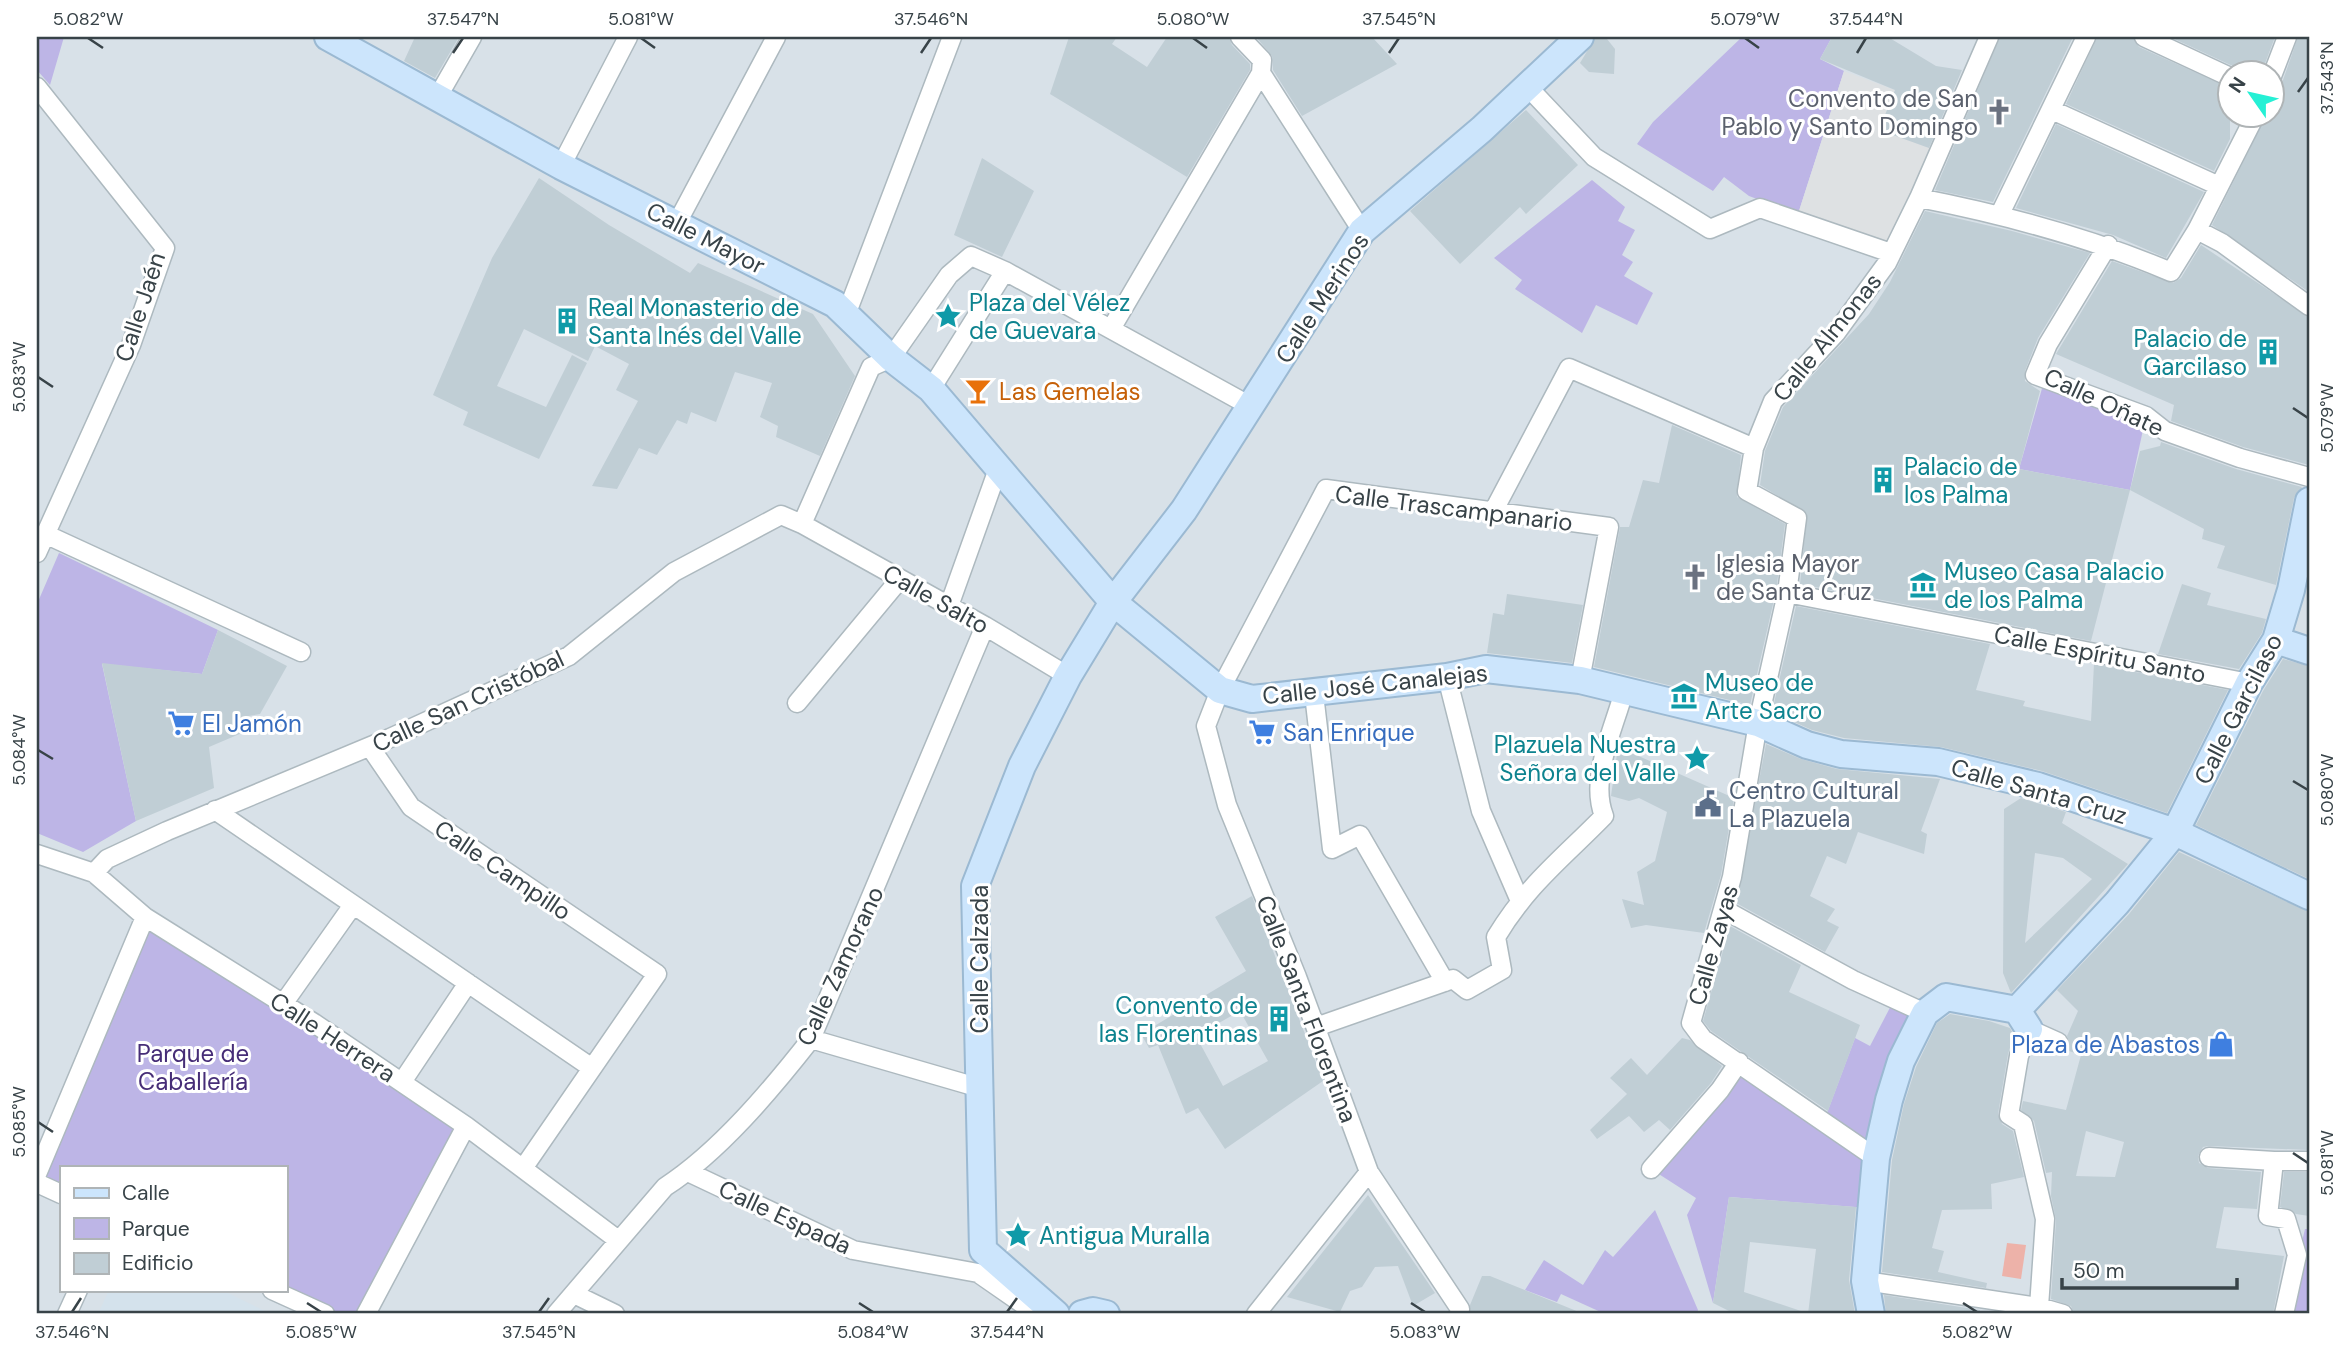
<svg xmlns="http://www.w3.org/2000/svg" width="2346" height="1351" viewBox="0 0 2346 1351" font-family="'DM Sans',sans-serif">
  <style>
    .residential { fill: #d8e1e8; fill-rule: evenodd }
    .education { fill: #d4e2ec }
    .green { fill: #bdb5e6 }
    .parking { fill: #dee1e3 }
    .water { fill: #edb2a9 }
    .building { fill: #c0ced5; fill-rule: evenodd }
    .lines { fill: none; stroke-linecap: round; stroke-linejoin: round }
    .street-casing { stroke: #adb9bf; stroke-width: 21 }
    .secondary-casing { stroke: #9bb9d2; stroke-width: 30 }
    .street { stroke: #fff; stroke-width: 18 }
    .secondary { stroke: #cce5fc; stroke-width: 26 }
    .ticks { fill: none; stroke: #384348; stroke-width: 2.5 }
    .labels { text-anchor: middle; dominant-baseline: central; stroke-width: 6; stroke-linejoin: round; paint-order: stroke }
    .worship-label { font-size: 24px; fill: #5b616d; stroke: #fff; text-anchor: end }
    .street-label { font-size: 24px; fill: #384348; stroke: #fff }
    .culture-label { font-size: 24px; fill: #0d838f; stroke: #fff; text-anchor: start }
    .food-label { font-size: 24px; fill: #c56008; stroke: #fff; text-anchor: start }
    .shop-label { font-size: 24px; fill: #366cbe; stroke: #fff; text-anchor: start }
    .service-label { font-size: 24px; fill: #4e5e75; stroke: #fff; text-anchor: start }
    .park-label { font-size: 24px; fill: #462d77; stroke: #fff }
    .neatline { fill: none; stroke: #384348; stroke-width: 2.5 }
    .ticks-label { font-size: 18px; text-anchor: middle; fill: #384348 }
  </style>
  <rect width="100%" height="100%" fill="#eaf0f4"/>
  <path class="residential" d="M37,37H2309V1314H37ZM2230,74H2272V116H2230ZM61,1167H285V1290H61Z"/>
  <path class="education" d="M109,1290H222L271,1314H98Z"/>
  <path class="green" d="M37,37H64L50,85L37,70Z
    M1742,37H1832L1820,59L1844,71L1798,214L1749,196L1724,177L1713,191L1637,144L1653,122Z
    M1592,180L1625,207L1618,221L1635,230L1622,255L1633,262L1624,276L1653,293L1637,325L1596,305L1582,333L1515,289L1522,280L1494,258Z
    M2045,378L2146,416L2130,490L2019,469Z
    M59,553L218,630L202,674L102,664L136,821L83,852L37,833V604Z
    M145,917L466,1126L368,1314H325L285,1290V1167H61V1194L37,1174Z
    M1895,998L1925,1013L1868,1208L1729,1197L1713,1303L1687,1215L1696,1198L1651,1169L1739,1062L1824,1121L1855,1038L1870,1046Z
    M1655,1210L1698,1310L1697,1314H1605L1561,1294L1557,1302L1525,1290L1544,1260L1583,1285L1605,1250L1613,1257Z
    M2305,1229H2309V1314H2285Z"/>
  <path class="parking" d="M1844,71L1895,90L1879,130L1934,149L1889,245L1798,214Z"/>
  <path class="water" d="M2007,1243L2026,1245L2021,1279L2002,1276Z"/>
  <path class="building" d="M415,37H459L435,78L404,61Z
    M1069,37H1117L1112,44L1147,67L1167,37H1229L1232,45L1250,64V70L1187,177L1050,94Z
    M1256,37H1372L1397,64L1302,116L1273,70L1272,56Z
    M1832,37H1888L1936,66L1962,70L1929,148L1879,130L1895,90L1820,59Z
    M2000,37H2073L1993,202L1935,190Z
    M2097,37H2133L2139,47L2230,88V139L2214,171L2066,104Z
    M2170,37H2275L2261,74H2241L2235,67Z
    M2298,37H2309V292L2212,225L2266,116H2272V97L2283,80Z
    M1595,38L1607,39L1615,49L1614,74L1589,72L1580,63Z
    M1526,110L1578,165L1526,214L1520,207L1460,264L1410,211Z
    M2056,124L2204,192L2166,258L2113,235L2016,208Z
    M982,158L1034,191L1002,257L954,235Z
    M539,178L609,225L690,273L698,263L813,314L855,376L820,456L776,437L778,426L760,417L772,383L735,372L716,422L691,412L687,424L677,420L657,455L639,448L617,489L592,486L638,401L616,390L629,364L595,346L588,361L524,329L497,386L546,407L572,355L587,363L539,459L463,425L468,412L433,395L492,258Z
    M1925,211L2012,231L2090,253L2038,338L2025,371V381L2040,391L2019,469L2130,490L2091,641L1800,584L1807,514L1760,485L1765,451L1783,407L1869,314L1890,282Z
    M2201,245L2309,317V465L2243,447L2171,421L2174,405L2056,354L2112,261L2173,283L2181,278Z
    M1672,425L1741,455L1737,497L1785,524L1776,591L1750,705L1594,667L1620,527H1629L1643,480L1659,483Z
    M2161,442L2236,469L2302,487L2294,498L2276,585L2217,568L2225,546L2202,539L2204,529L2130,490L2140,451L2160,446Z
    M2182,584L2211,593L2207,605L2266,619L2262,633L2239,669L2158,654Z
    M1507,594L1583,605L1572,663L1487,653L1493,613L1504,615Z
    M1796,606L1990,644L1976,690L2025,701L2023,706L2091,721L2094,664L2228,690L2167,813L2042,771L1941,747L1844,738L1812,730L1772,712Z
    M218,630L287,666L260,714L243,717L249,730L209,747L214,788L136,821L102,663L202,674Z
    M2283,659L2309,666V778L2306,792L2309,793V879L2196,825L2263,691Z
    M1766,744L1801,759L1837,769L1940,779L1921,831L1927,834L1924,854L1858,832L1846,864L1827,856L1810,896L1835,909L1827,921L1839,927L1825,952L1736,903Z
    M1618,747L1734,798L1721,875L1704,933L1646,925L1631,928L1622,899L1644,905L1637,872L1655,861L1667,812L1639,798L1629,801L1611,796Z
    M2021,798L2066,812L2062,823L2128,864L2011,993L2003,973L2004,809ZM2035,853L2063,858L2092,879L2025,943Z
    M2179,852L2309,912V1150L2209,1146L2203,1147L2198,1156L2199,1163L2208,1168L2261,1172L2257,1209L2224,1207L2216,1248L2284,1256L2273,1314H2074L2071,1306L2051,1299L2056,1220L2051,1196L2052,1172L2046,1173L2034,1121L2021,1110L2023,1101L2066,1110L2081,1055L2066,1050L2069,1042L2067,1036L2078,1011L2057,990L2129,914ZM2086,1131L2124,1142L2115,1177L2076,1176Z
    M1252,896L1323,1081L1225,1149L1198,1108L1186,1114L1158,1045L1149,1048L1141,1034L1246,971L1215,917ZM1240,1011L1268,1061L1223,1086L1196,1036Z
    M1730,926L1801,965L1789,992L1860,1025L1828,1111L1711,1031L1703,1021Z
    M1950,1014L1989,1021L2010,1028L2014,1035L2008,1054L1998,1114L2002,1124L2013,1131L2024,1177L1991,1184L1992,1209L1942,1210L1932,1248L1944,1251L1938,1272L1987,1283L1986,1288L1882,1272L1892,1160L1904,1104L1916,1067L1937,1023Z
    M1682,1038L1690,1040L1722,1066L1711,1083L1670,1130L1659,1120L1644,1132L1629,1116L1597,1139L1590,1130L1627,1094L1610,1078L1631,1058L1647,1075Z
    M2284,1172H2309V1216L2296,1214L2280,1207Z
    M1368,1195L1435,1293L1413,1306L1398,1266L1375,1267L1362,1287L1350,1291L1340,1312L1287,1297Z
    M1729,1197L1856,1207L1849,1280L1855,1314H1808L1816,1249L1750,1242L1744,1292L1801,1311L1800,1314H1735L1713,1303Z
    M1482,1276H1490L1584,1314H1470V1305Z
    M1884,1295L1980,1310L1979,1314H1886Z"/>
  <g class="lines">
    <g class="street-casing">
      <path id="street" d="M1240,37L1262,60L1261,73L1362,231
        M2144,37L2230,77
        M2272,76L2287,37
        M1526,85L1594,157L1710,229L1760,208L1891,253
        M37,87L165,248L131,345L37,553
        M437,98L472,37
        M2052,110L2219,186
        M561,166L628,37
        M1919,198C2006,215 2089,237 2171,272L2197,230L2255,116
        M2000,214L2086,37
        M677,223L776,37
        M2197,230L2222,243L2309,306
        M2108,245L2048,344L2035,375L2146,416L2165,431L2240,458L2309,477
        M1005,271L1252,407
        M846,315L952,37
        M1111,329L1261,73
        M1493,512L1569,368L1754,448
        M802,524L985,626L1068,676
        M45,534L301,652
        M1787,593L2249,683
        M949,606L998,469
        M1447,677L1481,811L1520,901
        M1314,694L1332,849L1360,835L1445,982
        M797,703L900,579
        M370,747L411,807L657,974L524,1167
        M215,810L592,1068
        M37,854L94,873L145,917L314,1023L466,1126L618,1240
        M94,873L107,859L167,831L390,738L569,656L674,572L781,515L802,524L871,367L891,358L949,275L971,256L1005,271L931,389
        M1723,909L1853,980L1925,1013
        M283,1004L353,905
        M1316,1027L1453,979L1467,990L1502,970L1496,937C1528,884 1562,859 1604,816C1589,777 1614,729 1624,691
        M811,1039L980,1088
        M402,1082L468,983
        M2209,1157L2274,1161
        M1876,1158L1703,1039L1691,1023L1732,877L1758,723L1787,593L1797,518L1747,491L1754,448L1773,401L1836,333L1887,263L1919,198L1989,37
        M1651,1169L1720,1090L1739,1062
        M688,1172L853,1250L978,1273L1037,1314
        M37,1174L145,917
        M37,1183L61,1194
        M1865,1281L2039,1307L2063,1314
        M272,1290L325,1314
        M574,1294L615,1314
        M2039,1307L2045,1219L2023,1124L2009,1115L2019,1056L2029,1029L2058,1042
        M1460,1309L1369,1172L1297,977L1227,805L1206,726L1220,690L1326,489L1609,527L1580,680
        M67,1314L78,1290
        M366,1314L466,1126
        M556,1314L665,1187C719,1152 771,1090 811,1039L985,626
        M1256,1314L1369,1172
        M2284,1314L2297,1255L2286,1219L2268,1216L2274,1161H2309"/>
    </g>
    <g class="secondary-casing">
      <path id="secondary" d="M328,37L561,166L835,304L891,358L931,389L1113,602L1220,690L1252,699L1447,677L1486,669L1580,680L1758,723L1807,745L1841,754L1938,762L2038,786L2175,832L2309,896
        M2276,640L2309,651
        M2017,1010L2117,903L2175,832L2249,683L2276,640L2291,590L2309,501
        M1056,1314L983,1250L975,886L1022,766L1068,676L1113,602L1184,510L1362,231L1482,129L1580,37
        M1082,1314L1093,1311L1106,1314
        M1871,1314L1865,1281L1876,1158L1889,1100L1901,1061L1925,1013L1946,997L2017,1010L2029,1029"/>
    </g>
    <use href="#street" class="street"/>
    <use href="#secondary" class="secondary"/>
  </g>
  <path class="ticks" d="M88,38L103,48M641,38L655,48M1193,38L1207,48M1745,38L1759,48M453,53L463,38M921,53L931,38M1389,53L1399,38M1857,53L1866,38M2298,92L2308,78M38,377L53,387M2293,408L2308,418M38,750L53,759M2293,781L2308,790M38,1122L53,1132M2293,1153L2308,1163M307,1303L321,1312M859,1303L873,1312M1411,1303L1425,1312M1963,1303L1977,1312M72,1312L81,1298M539,1312L549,1298M1007,1312L1017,1298"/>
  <defs>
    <g id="church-bare" transform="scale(2.1)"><path d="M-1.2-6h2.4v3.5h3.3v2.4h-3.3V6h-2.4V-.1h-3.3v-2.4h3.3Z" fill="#6b7280" stroke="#fff" stroke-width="2.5" paint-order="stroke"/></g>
    <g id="sight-bare" transform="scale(2.1)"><path d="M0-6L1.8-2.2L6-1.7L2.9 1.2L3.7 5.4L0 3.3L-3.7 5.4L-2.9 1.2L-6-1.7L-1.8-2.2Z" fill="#0f9aa8" stroke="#fff" stroke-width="2.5" paint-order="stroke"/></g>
    <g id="building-bare" transform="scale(2.1)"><path d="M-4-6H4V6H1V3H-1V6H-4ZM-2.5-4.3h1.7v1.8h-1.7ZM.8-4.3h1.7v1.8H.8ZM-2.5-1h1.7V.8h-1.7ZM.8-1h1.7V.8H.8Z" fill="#0f9aa8" stroke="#fff" stroke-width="2.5" paint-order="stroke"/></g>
    <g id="bar-bare" transform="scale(2.1)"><path d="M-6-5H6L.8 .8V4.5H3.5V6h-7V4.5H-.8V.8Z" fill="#e8710a" stroke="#fff" stroke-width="2.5" paint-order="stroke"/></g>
    <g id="museum-bare" transform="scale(2.1)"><path d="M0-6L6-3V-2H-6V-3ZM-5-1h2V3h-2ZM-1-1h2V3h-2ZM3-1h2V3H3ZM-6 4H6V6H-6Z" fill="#0f9aa8" stroke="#fff" stroke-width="2.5" paint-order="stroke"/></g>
    <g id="supermarket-bare" transform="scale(2.1)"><path d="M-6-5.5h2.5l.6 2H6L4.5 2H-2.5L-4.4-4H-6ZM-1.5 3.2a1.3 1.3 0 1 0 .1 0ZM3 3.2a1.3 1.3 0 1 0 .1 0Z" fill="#3f7fe0" stroke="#fff" stroke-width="2.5" paint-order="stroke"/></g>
    <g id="civic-bare" transform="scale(2.1)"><path d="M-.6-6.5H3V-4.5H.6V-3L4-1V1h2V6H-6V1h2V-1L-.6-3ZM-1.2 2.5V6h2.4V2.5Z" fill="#5c6f8a" stroke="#fff" stroke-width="2.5" paint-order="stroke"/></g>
    <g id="shop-bare" transform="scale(2.1)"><path d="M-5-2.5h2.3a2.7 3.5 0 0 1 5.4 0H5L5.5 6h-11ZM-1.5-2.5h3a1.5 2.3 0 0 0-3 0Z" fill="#3f7fe0" stroke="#fff" stroke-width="2.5" paint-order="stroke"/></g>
  </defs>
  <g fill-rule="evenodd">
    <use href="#church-bare" x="1999" y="112"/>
    <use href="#sight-bare" x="948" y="316"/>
    <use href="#building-bare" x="567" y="321"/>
    <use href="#building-bare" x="2268" y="352"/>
    <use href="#bar-bare" x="978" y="391"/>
    <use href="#building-bare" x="1883" y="480"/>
    <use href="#church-bare" x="1695" y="577"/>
    <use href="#museum-bare" x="1923" y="585"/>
    <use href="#museum-bare" x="1684" y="696"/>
    <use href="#supermarket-bare" x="181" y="723"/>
    <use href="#supermarket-bare" x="1262" y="732"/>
    <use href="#sight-bare" x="1697" y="758"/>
    <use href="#civic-bare" x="1708" y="804"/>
    <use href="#building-bare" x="1279" y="1019"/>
    <use href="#shop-bare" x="2221" y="1044"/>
    <use href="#sight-bare" x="1018" y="1235"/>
  </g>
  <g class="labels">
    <g class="worship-label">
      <text x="1978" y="98">Convento de San<tspan x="1978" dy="28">Pablo y Santo Domingo</tspan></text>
      <text x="1716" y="563" text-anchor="start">Iglesia Mayor<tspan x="1716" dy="28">de Santa Cruz</tspan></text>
    </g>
    <g class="street-label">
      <text transform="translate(706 238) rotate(27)">Calle Mayor</text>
      <text transform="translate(1322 298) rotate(-57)">Calle Merinos</text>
      <text transform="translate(140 307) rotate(-72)">Calle Jaén</text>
      <text transform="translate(1827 337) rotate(-51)">Calle Almonas</text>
      <text transform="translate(2104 402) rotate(25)">Calle Oñate</text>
      <text transform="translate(1454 508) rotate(7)">Calle Trascampanario</text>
      <text transform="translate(936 599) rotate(29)">Calle Salto</text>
      <text transform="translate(2100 654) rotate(11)">Calle Espíritu Santo</text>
      <text transform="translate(1375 684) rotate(-6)">Calle José Canalejas</text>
      <text transform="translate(468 701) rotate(-25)">Calle San Cristóbal</text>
      <text transform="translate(2238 709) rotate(-63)">Calle Garcilaso</text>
      <text transform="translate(2039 791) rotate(16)">Calle Santa Cruz</text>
      <text transform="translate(503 870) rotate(34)">Calle Campillo</text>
      <text transform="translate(1713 945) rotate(-74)">Calle Zayas</text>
      <text transform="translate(979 959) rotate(-90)">Calle Calzada</text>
      <text transform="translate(840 966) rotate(-65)">Calle Zamorano</text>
      <text transform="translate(1307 1009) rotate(69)">Calle Santa Florentina</text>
      <text transform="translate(333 1037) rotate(33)">Calle Herrera</text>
      <text transform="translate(785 1217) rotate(25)">Calle Espada</text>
    </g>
    <g class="culture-label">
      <text x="969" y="302">Plaza del Vélez<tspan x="969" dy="28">de Guevara</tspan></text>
      <text x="588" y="307">Real Monasterio de<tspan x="588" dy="28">Santa Inés del Valle</tspan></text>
      <text x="2247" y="338" text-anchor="end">Palacio de<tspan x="2247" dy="28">Garcilaso</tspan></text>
      <text x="1904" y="466">Palacio de<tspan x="1904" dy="28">los Palma</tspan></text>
      <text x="1944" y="571">Museo Casa Palacio<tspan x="1944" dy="28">de los Palma</tspan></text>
      <text x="1705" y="682">Museo de<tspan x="1705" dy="28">Arte Sacro</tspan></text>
      <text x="1676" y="744" text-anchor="end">Plazuela Nuestra<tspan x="1676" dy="28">Señora del Valle</tspan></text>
      <text x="1258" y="1005" text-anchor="end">Convento de<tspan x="1258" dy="28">las Florentinas</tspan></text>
      <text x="1039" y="1235">Antigua Muralla</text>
    </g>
    <g class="food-label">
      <text x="999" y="391">Las Gemelas</text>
    </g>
    <g class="shop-label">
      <text x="202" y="723">El Jamón</text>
      <text x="1283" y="732">San Enrique</text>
      <text x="2200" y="1044" text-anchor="end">Plaza de Abastos</text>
    </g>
    <g class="service-label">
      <text x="1729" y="790">Centro Cultural<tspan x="1729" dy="28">La Plazuela</tspan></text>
    </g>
    <g class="park-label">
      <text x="193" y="1053">Parque de<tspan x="193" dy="28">Caballería</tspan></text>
    </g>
  </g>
  <rect width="2346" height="1351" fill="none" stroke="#ffffff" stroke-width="77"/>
  <rect x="60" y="1166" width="228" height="126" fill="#ffffff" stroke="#afb4b6" stroke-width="2"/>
  <rect x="74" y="1188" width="35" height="10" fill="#cce5fc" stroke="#afb4b6" stroke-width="2"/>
  <text x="122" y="1200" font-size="21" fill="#384348">Calle</text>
  <rect x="74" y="1218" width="35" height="21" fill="#bdb5e6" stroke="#afb4b6" stroke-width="2"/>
  <text x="122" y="1236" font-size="21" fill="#384348">Parque</text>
  <rect x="74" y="1253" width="35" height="21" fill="#c0ced5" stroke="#afb4b6" stroke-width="2"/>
  <text x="122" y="1270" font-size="21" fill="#384348">Edificio</text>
  <g transform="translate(2251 94) rotate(304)"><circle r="33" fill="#ffffff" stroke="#afb4b6" stroke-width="2"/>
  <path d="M0-5L12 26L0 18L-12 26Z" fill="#25f0d5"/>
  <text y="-10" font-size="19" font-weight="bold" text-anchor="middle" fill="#384348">N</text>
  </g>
  <path d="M2062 1278v10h175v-10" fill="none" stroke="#384348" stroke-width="3.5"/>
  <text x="2073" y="1278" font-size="21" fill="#384348" stroke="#ffffff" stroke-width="5" paint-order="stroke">50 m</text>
  <rect x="38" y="38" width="2270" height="1274" class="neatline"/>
  <g class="ticks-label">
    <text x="88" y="25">5.082°W</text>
    <text x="463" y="25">37.547°N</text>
    <text x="641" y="25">5.081°W</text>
    <text x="931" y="25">37.546°N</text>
    <text x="1193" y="25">5.080°W</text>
    <text x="1399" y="25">37.545°N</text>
    <text x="1745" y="25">5.079°W</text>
    <text x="1866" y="25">37.544°N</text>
    <text transform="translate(2327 78) rotate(-90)" y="6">37.543°N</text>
    <text transform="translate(19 377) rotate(-90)" y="6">5.083°W</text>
    <text transform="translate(2327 418) rotate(-90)" y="6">5.079°W</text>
    <text transform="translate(19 750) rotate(-90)" y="6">5.084°W</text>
    <text transform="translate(2327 790) rotate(-90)" y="6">5.080°W</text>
    <text transform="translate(19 1122) rotate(-90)" y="6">5.085°W</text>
    <text transform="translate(2327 1163) rotate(-90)" y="6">5.081°W</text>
    <text x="72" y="1338">37.546°N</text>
    <text x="321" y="1338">5.085°W</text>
    <text x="539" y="1338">37.545°N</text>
    <text x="873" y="1338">5.084°W</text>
    <text x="1007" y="1338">37.544°N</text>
    <text x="1425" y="1338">5.083°W</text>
    <text x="1977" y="1338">5.082°W</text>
  </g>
</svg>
